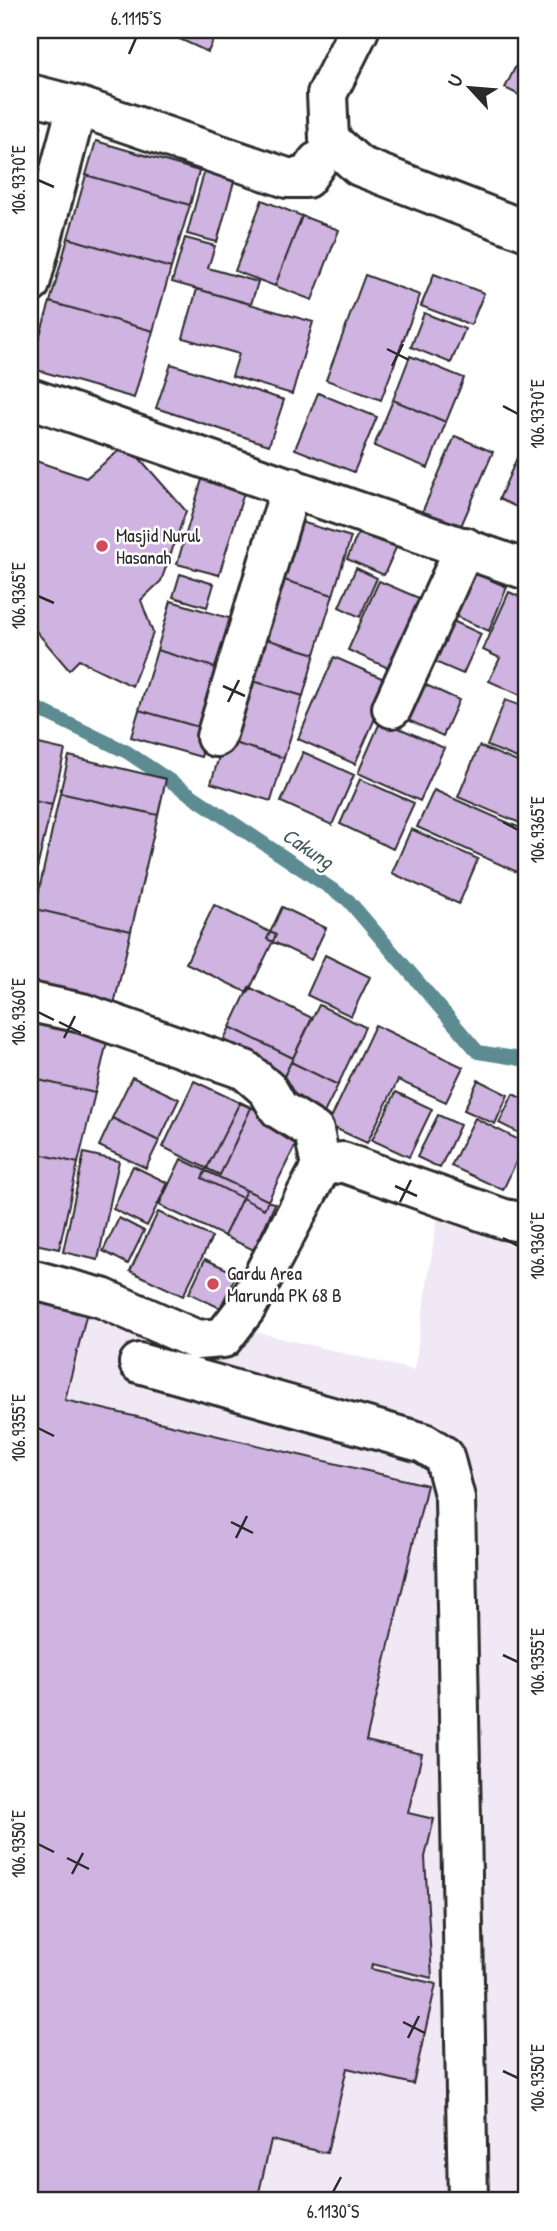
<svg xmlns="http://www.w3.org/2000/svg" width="557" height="2231" viewBox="0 0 557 2231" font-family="'Patrick Hand',sans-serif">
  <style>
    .built { fill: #f1e8f6 }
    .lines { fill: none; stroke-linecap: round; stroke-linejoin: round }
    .stream { stroke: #5b8b92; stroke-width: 14 }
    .building { fill: #cfb3e1; stroke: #2b2b2b; stroke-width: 2 }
    .minor-casing { stroke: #2b2b2b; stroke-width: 44 }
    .minor { stroke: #fff; stroke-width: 38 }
    .ticks { fill: none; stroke: #2b2b2b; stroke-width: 2.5 }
    .poi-dot { fill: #d1495b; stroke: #fff; stroke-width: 2.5 }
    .labels { text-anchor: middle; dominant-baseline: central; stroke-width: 5; stroke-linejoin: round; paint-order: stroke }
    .poi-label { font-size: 19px; fill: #2b2b2b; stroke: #fff; text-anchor: start }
    .water-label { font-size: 21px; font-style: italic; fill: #435b5e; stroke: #fff }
    .neatline { fill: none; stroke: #2b2b2b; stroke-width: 2.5 }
    .ticks-label { font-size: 18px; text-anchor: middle; fill: #2b2b2b }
  </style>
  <rect width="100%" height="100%" fill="#fff"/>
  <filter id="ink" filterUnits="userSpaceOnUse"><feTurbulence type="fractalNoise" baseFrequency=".0143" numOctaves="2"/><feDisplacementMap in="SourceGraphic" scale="14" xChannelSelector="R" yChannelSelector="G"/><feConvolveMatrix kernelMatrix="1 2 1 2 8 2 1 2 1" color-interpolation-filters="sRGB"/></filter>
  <g filter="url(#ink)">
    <path class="built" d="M442,1187L527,1205V2201H30V1278L414,1370Z"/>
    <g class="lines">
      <path class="stream" d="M30,705L127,752L348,900L478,1052L527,1060"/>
    </g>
    <path class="building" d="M160,30H218L208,52Z
      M527,43V99L505,88Z
      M30,123L41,126L30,177Z
      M96,141L199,171L190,205L86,175Z
      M205,169L235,178L217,242L187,234Z
      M86,175L190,205L171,268L68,238Z
      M262,200L302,216L275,286L235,271Z
      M302,216L339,230L312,300L275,286Z
      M68,238L171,268L153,331L50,302Z
      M185,238L215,246L208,268L258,282L251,304L172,282Z
      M434,274L484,293L471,325L421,306Z
      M365,275L420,295L381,400L326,380Z
      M197,289L313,322L292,394L232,376L239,354L183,338Z
      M50,302L153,331L134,398L30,368Z
      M424,313L465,329L451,363L411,347Z
      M410,356L464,378L446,422L393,400Z
      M171,364L284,400L269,445L156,408Z
      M318,393L377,417L354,472L295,449Z
      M393,400L446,422L428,468L374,446Z
      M455,436L493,452L458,533L420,517Z
      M127,444L186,511L161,581L141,600L153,633L132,686L79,660L69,670L30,624V459L86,478Z
      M523,444L527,446V512L499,499Z
      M203,476L245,489L219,575L177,564Z
      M291,519L351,537L333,595L274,577Z
      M362,524L399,541L384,575L347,559Z
      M356,568L377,578L360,617L339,607Z
      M463,568L507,587L489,631L444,611Z
      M180,574L214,584L207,607L173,597Z
      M274,577L333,595L315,654L256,636Z
      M379,581L426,601L395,671L348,650Z
      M509,592L527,600V698L489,681L500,658L483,650Z
      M171,601L242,622L227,671L157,650Z
      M440,615L481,634L463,674L421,656Z
      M256,636L315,654L303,696L243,678Z
      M157,650L227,671L209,730L139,710Z
      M334,657L391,682L355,764L298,739Z
      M243,678L303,696L284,758L224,740Z
      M415,680L459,700L443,736L399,716Z
      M505,700L527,708V762L487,746Z
      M139,710L209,730L201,757L131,737Z
      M381,720L444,748L420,801L358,773Z
      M224,740L284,758L271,801L211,783Z
      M30,742L65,750L52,805L30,800Z
      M479,746L527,766V826L458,797Z
      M303,752L354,775L332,825L281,802Z
      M69,756L166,779L158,815L60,793Z
      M360,779L414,803L393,849L340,824Z
      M434,790L527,831V850L517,872L417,827Z
      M60,793L158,815L131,931L35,909Z
      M30,800L52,805L31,894H30Z
      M411,829L478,859L459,904L392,873Z
      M214,905L276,935L248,993L186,963Z
      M282,907L326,928L311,960L267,939Z
      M35,909L131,931L113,1009L30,991V929Z
      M325,955L370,977L351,1016L307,995Z
      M249,987L312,1018L293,1058L230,1027Z
      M319,1005L365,1027L338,1085L291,1062Z
      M30,1015L109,1033L95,1093L30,1078Z
      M375,1025L463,1067L446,1102L398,1080L367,1143L328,1125Z
      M230,1027L293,1058L280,1084L217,1053Z
      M291,1062L338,1085L322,1117L275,1095Z
      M132,1077L179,1099L159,1141L112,1118Z
      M30,1078L95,1093L78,1163L30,1152Z
      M478,1080L508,1095L495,1124L464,1110Z
      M194,1081L251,1108L220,1175L163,1147Z
      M396,1092L432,1109L409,1157L372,1140Z
      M513,1094L527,1101V1126L523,1135L499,1123Z
      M240,1102L302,1132L264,1209L202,1178Z
      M438,1115L460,1125L440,1168L417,1157Z
      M112,1118L159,1141L146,1168L99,1146Z
      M475,1118L525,1143L503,1190L451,1166Z
      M30,1152L78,1163L59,1249L30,1243Z
      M84,1153L119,1161L98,1260L63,1252Z
      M181,1159L246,1190L224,1236L159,1205Z
      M133,1166L168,1183L147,1226L113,1209Z
      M246,1190L275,1204L254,1250L224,1236Z
      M158,1212L212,1237L183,1296L130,1271Z
      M119,1218L144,1231L128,1264L103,1251Z
      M205,1259L237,1274L220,1308L189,1293Z
      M30,1294L88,1308L65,1400L427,1485L366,1741L422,1754L408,1813L434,1819L425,1857L432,1978L372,1964L371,1969L436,1984L413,2084L347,2068L327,2153L271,2140L257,2201H30Z"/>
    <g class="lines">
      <g class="minor-casing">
        <path id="minor" d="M359,30L327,94L329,139L359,166L527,231
          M30,94L77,106L287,178H306L317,162
          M30,284L77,106
          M30,398L527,570
          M392,708L465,547
          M216,737L291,487
          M30,1002L82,1013L245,1070L268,1090L279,1109L314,1131L321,1167
          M30,1279L102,1298L197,1340L223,1338L246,1308L321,1167L342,1162L504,1219L527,1223
          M139,1363L424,1443L444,1456L455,1498L468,2201"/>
      </g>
      <use href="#minor" class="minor"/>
    </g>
  </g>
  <path class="ticks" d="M129,54L136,38M38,180L54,187M387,349L409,360M392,366L403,344M503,406L518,414M38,596L54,603M223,686L245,696M228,702L239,680M503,822L518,830M38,1012L54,1020M59,1022L81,1033M64,1038L75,1016M395,1186L417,1196M400,1202L411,1180M503,1238L518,1246M38,1428L54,1436M231,1522L253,1533M236,1538L247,1516M503,1655L518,1662M38,1844L54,1852M67,1858L89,1869M72,1874L83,1853M403,2022L425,2033M408,2038L419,2016M503,2071L518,2078M333,2192L341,2177"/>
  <g class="poi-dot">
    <circle cx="102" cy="546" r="7"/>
    <circle cx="213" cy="1284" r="7"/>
  </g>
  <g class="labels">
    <g class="poi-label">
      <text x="116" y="535">Masjid Nurul<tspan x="116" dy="22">Hasanah</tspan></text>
      <text x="227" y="1273">Gardu Area<tspan x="227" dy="22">Marunda PK 68 B</tspan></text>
    </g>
    <g class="water-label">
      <text transform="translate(308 848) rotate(34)">Cakung</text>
    </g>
  </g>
  <rect width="557" height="2231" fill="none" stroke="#fff" stroke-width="77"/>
  <g transform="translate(470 88) rotate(296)" stroke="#ffffff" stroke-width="5" paint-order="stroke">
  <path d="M0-5L12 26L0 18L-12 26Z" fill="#2b2b2b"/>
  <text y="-10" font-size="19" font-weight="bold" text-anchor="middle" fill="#2b2b2b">U</text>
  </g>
  <rect x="38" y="38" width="480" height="2154" class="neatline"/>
  <g class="ticks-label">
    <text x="136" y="25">6.1115°S</text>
    <text transform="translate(19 180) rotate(-90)" y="6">106.9370°E</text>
    <text transform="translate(538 414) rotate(-90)" y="6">106.9370°E</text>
    <text transform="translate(19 596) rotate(-90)" y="6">106.9365°E</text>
    <text transform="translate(538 830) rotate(-90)" y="6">106.9365°E</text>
    <text transform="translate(19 1012) rotate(-90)" y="6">106.9360°E</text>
    <text transform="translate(538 1246) rotate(-90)" y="6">106.9360°E</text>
    <text transform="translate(19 1428) rotate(-90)" y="6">106.9355°E</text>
    <text transform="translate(538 1662) rotate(-90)" y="6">106.9355°E</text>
    <text transform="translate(19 1844) rotate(-90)" y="6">106.9350°E</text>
    <text transform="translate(538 2078) rotate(-90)" y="6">106.9350°E</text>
    <text x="333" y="2218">6.1130°S</text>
  </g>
</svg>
